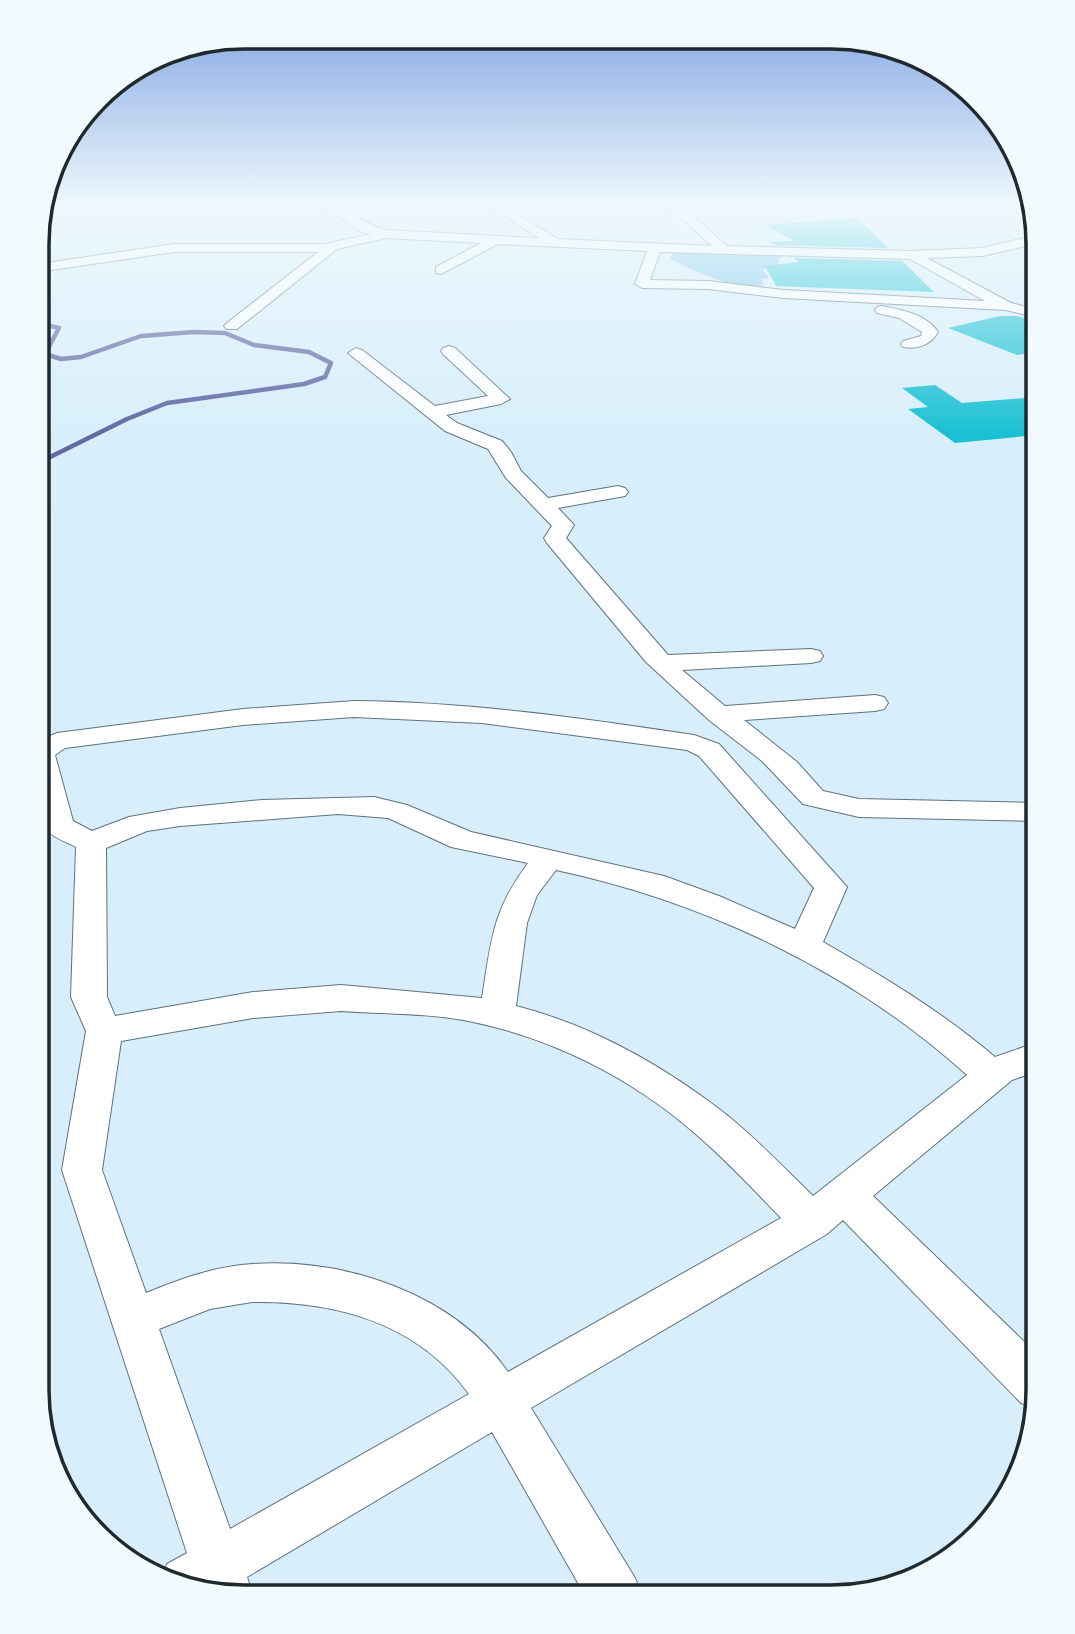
<svg xmlns="http://www.w3.org/2000/svg" width="1075" height="1634" viewBox="0 0 1075 1634" font-family="'Varela Round',sans-serif">
  <style>
    .green { fill: #73c3eb }
    .lines { fill: none; stroke-linecap: round; stroke-linejoin: round }
    .stream { stroke: #6269a4; stroke-width: 4.5 }
    .building { fill: #1ac1d3 }
    .street-casing { stroke: #5e727d; stroke-width: 2 }
    .street { fill: #fff; fill-rule: evenodd }
    .rim { fill: none; stroke: #20292e; stroke-width: 3.5 }
  </style>
  <rect width="100%" height="100%" fill="#d8effb"/>
  <path class="green" d="M673,253L781,255L777,267L762,269L769,278L762,279L763,285C730,289 699,273 670,259Z"/>
  <g class="lines">
    <path class="stream" d="M38,323L59,328L45,354L61,359L81,357L141,336L194,332L225,333L254,345L309,352L331,363L325,377L304,384L167,403L127,419L38,463"/>
  </g>
  <path class="building" d="M857,218L888,248L774,245L771,242L794,241L765,225Z
    M794,258L902,261L934,292L776,286L765,266L799,262Z
    M1000,316H1017L1038,322V352L1017,355L948,328Z
    M935,385L962,403L1038,397V435L955,443L908,409L928,407L902,388Z"/>
  <g class="lines">
    <g class="street-casing">
      <path id="street" d="M320,204C345,204 362,224 386,230L539,238L486,204H500L558,239L712,246L666,204H679L727,246L911,251L983,248L1036,235L1038,243L983,256L927,258L1011,303L1038,310V318L1006,310L784,298L708,289L642,288L635,284L647,251L498,244L441,274L436,273V267L481,243L386,238L337,249L237,329H227L224,326L227,323L318,252H174L38,272L39,264L174,244H325L371,234L362,232ZM660,252L910,259L985,301L784,290L708,281L650,280Z
        M882,306C902,310 926,314 938,332C932,344 917,350 903,347L901,344L903,341L921,336L922,332L899,318L877,313L875,310L877,307Z
        M449,346L455,348L510,399L501,404L446,415L457,423L502,441L511,452L521,471L548,498L618,486L625,488L628,492L625,496L558,508L574,525L566,538L668,655L811,649L820,651L823,656L820,661L811,663L682,670L725,706L875,695L884,697L888,703L884,709L875,711L744,720L797,762L823,791L859,799L1038,803V821L859,817L803,804L762,761L709,720L646,662L547,543L544,538L552,526L506,478L488,449L445,431L348,353L356,348L362,350L435,406L488,396L443,354L441,351L443,348Z
        M354,701C469,702 581,718 694,735L719,744L847,887L823,942C883,976 942,1012 995,1057L1038,1042V1071L1012,1080L873,1196L1038,1355L1036,1408L1021,1403L843,1220L827,1234L531,1408L635,1578L642,1597H586L492,1432L247,1577L253,1596H218L164,1573L167,1564L187,1553L62,1170L86,1031L71,997L76,847C67,842 53,838 47,830C32,813 38,763 38,741L57,733L243,709ZM354,717L482,723L687,750L699,756L814,888L795,929L719,896L664,876L471,832L407,805L374,797L262,800L180,808L129,817L92,831L73,821L55,755L65,748L243,725ZM338,814L388,818L451,847L528,863C492,911 491,942 482,998L341,985L253,992L115,1016L107,997L106,848L147,831L180,826ZM556,870C706,902 852,971 967,1075L813,1196C784,1168 755,1137 723,1112C662,1065 591,1025 516,1006L527,923L537,895ZM341,1011C382,1014 434,1013 473,1022C555,1039 635,1080 698,1136C727,1161 754,1190 781,1218L508,1372C454,1294 346,1258 253,1264C216,1266 180,1279 146,1293L102,1170L121,1041L253,1018ZM252,1302C336,1301 418,1323 469,1394L230,1529L159,1329L210,1309Z"/>
    </g>
    <use href="#street" class="street"/>
  </g>
  <linearGradient id="sky" x2="0" y2="1"><stop stop-color="#7ea1e1"/><stop offset="0.47" stop-color="#edf8fd"/><stop offset="1" stop-color="#edf8fd" stop-opacity="0"/></linearGradient>
  <rect width="1075" height="433" fill="url(#sky)"/>
  <path d="M0 0H1075V1634H0ZM244 49H831A195 195 0 0 1 1026 244V1390A195 195 0 0 1 831 1585H244A195 195 0 0 1 49 1390V244A195 195 0 0 1 244 49Z" fill="#f1faff" fill-rule="evenodd"/>
  <path class="rim" d="M244 49H831A195 195 0 0 1 1026 244V1390A195 195 0 0 1 831 1585H244A195 195 0 0 1 49 1390V244A195 195 0 0 1 244 49Z"/>
</svg>
